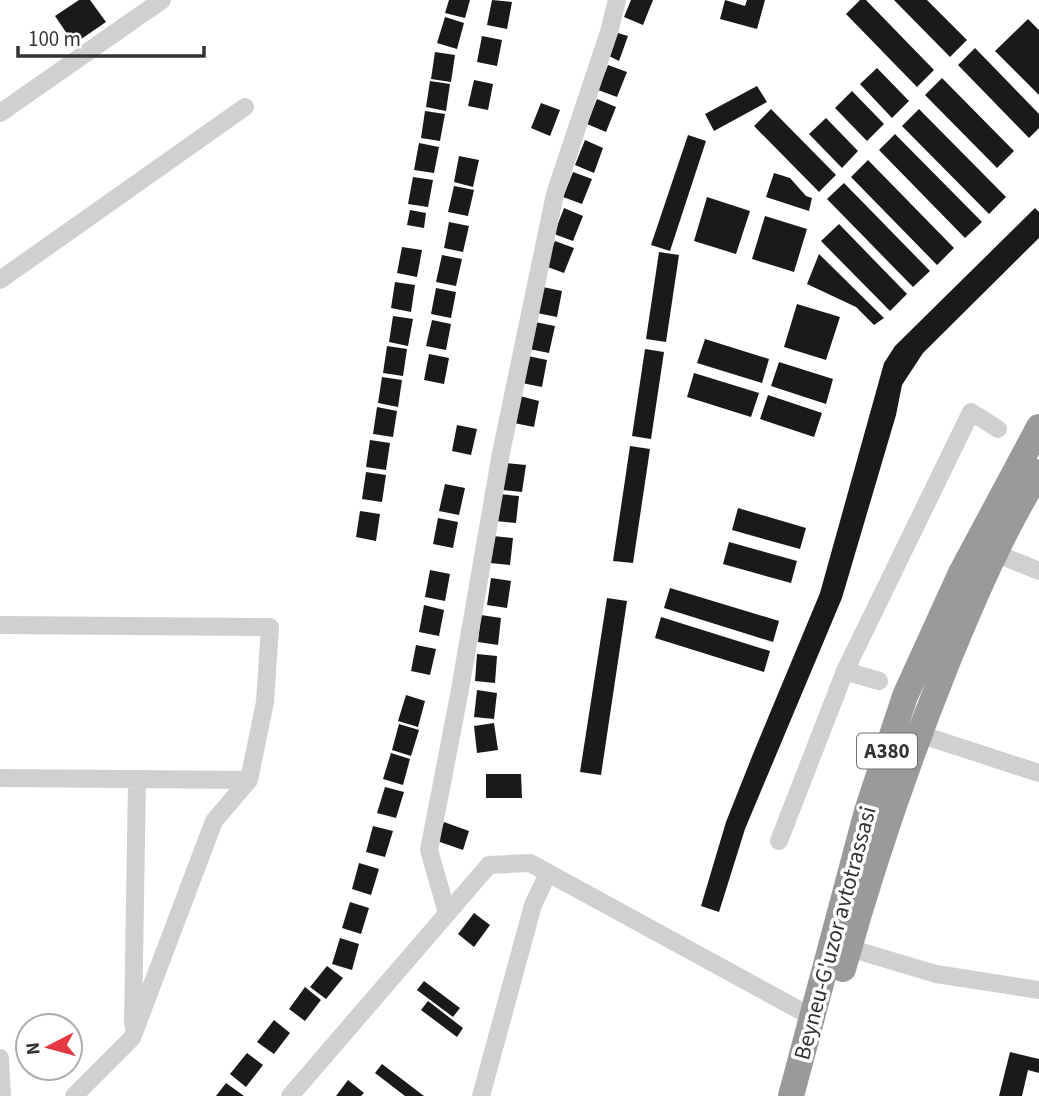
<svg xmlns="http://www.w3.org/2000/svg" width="1039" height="1096" viewBox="0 0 1039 1096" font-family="'Source Sans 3',sans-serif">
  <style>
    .building { fill: #1a1a1a }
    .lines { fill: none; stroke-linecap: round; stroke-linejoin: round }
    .minor { stroke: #d0d0d0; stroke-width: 18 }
    .highway { stroke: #9a9a9a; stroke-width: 26 }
    .labels { text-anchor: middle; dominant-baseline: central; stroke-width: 7; stroke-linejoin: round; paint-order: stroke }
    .shield { fill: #fff; stroke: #707070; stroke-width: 2 }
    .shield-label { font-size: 21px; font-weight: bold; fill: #333 }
    .street-label { font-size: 23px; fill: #333; stroke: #fff }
  </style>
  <rect width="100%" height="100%" fill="#fff"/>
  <path class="building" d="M79,0H90L106,22L74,44L55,16Z
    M449,0H470L465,18L445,13Z
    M492,0L512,2L507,29L487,25Z
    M631,0H653L643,25L624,17Z
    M725,0L745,6L747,0H765L757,29L720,19Z
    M860,0H866L934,70L917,87L846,14Z
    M894,0H927L967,40L950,57Z
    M445,17L464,23L457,49L437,43Z
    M1028,19L1039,30V95L995,51Z
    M618,33L628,36L619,61L609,56Z
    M482,36L502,40L497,66L477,62Z
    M975,48L1039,114V128L1029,138L958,65Z
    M435,52L455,55L451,82L431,79Z
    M608,65L627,72L617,97L598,90Z
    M877,68L909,101L892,118L860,84Z
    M942,78L1014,151L997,168L925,95Z
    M474,80L493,84L488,110L468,106Z
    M430,81L450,84L446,111L426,107Z
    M757,86L767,102L714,131L705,114Z
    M852,91L884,124L867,141L835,108Z
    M597,99L616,107L606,132L587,124Z
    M541,103L560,110L550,136L531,128Z
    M771,109L836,175L819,192L754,126Z
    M919,109L1006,197L989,214L902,126Z
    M425,111L445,114L440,141L421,138Z
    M826,118L858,151L842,168L809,134Z
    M895,134L982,222L965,238L879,150Z
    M688,135L706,141L670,251L651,245Z
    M585,140L603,148L594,173L575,165Z
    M419,143L439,147L434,173L414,170Z
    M459,156L479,160L473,187L454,182Z
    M868,160L954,248L937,265L851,177Z
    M573,172L592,179L582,204L563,197Z
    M774,173L790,178L806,196L812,198L809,211L766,197Z
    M413,177L433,180L428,207L408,204Z
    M844,183L930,271L913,287L827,199Z
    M454,186L474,190L468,216L448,212Z
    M707,197L750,211L736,254L694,241Z
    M564,208L583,216L573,241L554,234Z
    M1035,208L1039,212V238L923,353L902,385L896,415L842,598L745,829L719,912L701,906L726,822L753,754L820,593L884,363L895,346Z
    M410,210L426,213L424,228L407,225Z
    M765,216L807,229L794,272L752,259Z
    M449,222L469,226L463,252L444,248Z
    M839,224L907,294L890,311L821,241Z
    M555,241L574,248L564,273L545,266Z
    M402,247L422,250L417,277L397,273Z
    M659,252L679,255L666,342L646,339Z
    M819,254L884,318L874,325L856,307L807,284Z
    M442,255L462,259L456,286L436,282Z
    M395,282L415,285L411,312L391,308Z
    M543,287L562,291L557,317L537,313Z
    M436,288L456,292L451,318L431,314Z
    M797,304L840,317L826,360L784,347Z
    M393,316L413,319L408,346L389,342Z
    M432,320L451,324L446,350L426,346Z
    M535,322L555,326L549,353L529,349Z
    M705,339L769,359L762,383L697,363Z
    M387,346L407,349L403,376L383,373Z
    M645,349L664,352L651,439L632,436Z
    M429,354L449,358L444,384L424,380Z
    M528,356L547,360L542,387L522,383Z
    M779,362L833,379L826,404L771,386Z
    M694,373L759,393L751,417L687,397Z
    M382,377L402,380L398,407L378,403Z
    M768,395L822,413L814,437L760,419Z
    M520,396L539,401L534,427L514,423Z
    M377,407L397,411L393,437L373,434Z
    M457,425L477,429L471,455L452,451Z
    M370,440L390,443L386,470L366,467Z
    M630,446L650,449L633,563L613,561Z
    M505,463L526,465L522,492L502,490Z
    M366,472L386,475L382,502L362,499Z
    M445,484L465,488L459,515L439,511Z
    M499,494L519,496L516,523L496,521Z
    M738,508L806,528L800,549L732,530Z
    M360,511L380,514L376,541L356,537Z
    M438,518L458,522L453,548L433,544Z
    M493,536L513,538L510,565L490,563Z
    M729,542L797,561L791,583L723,564Z
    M430,570L450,574L445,601L425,597Z
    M491,578L511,581L507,608L487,605Z
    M670,588L779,621L773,642L664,608Z
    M607,598L627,601L601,775L580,772Z
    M424,605L444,610L439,636L419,632Z
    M481,615L501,618L498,645L478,642Z
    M661,617L770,651L764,672L655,638Z
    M416,645L436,649L430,675L411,671Z
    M477,654L497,656L495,683L475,681Z
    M477,690L497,693L494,719L474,717Z
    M406,695L425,701L418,727L398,721Z
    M494,723L498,750L477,753L474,726Z
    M399,724L419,730L411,756L392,750Z
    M391,753L410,759L403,785L383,779Z
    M486,774H521L522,798H486Z
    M385,787L404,792L396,818L377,813Z
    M444,822L469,831L463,850L437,841Z
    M373,826L393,831L385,857L366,852Z
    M359,863L379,869L371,895L352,889Z
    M350,902L369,908L361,934L342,928Z
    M474,913L490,925L474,947L458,934Z
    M340,938L359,944L352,970L332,964Z
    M327,966L343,978L326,999L310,987Z
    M424,981L460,1008L453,1017L417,990Z
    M305,987L321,1000L305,1021L289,1009Z
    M428,1001L463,1028L457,1037L421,1010Z
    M274,1020L290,1033L274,1054L257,1042Z
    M1010,1052L1039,1059V1073L1028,1070L1022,1096H999Z
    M247,1053L263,1065L246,1087L230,1074Z
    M382,1064L424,1096H405L375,1073Z
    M348,1080L364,1093L361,1096H336Z
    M226,1083L244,1096H216Z"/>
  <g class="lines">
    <path class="minor" d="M0,113L162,0
      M0,280L245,107
      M995,553L1039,571
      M0,625L270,627L265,702L249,780L214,821L132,1038L74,1096
      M879,681L845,671L971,412L998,429
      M919,734L1039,773
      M0,778L249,780
      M779,841L845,671
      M447,913L429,850L459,695L501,453L555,194L609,32L617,0
      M849,948L936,974L1039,990
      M133,1024L137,779
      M0,1058L2,1096
      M290,1096L489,865L530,863L812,1017
      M481,1096L533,905L548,873"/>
    <path class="highway" d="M843,969C872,865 907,763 947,663C974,597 1002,532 1039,472
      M791,1096L867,811L905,696L961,573L1039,427"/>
  </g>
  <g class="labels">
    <rect class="shield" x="857" y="733.5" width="60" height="35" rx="5"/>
    <g class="shield-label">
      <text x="887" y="751">A380</text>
    </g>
    <g class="street-label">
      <text transform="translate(835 933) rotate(-75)">Beyneu-G'uzor avtotrassasi</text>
    </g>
  </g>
  <g transform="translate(49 1047) rotate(264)"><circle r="33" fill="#ffffff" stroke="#adadad" stroke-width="2"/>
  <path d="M0-5L12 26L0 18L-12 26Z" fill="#e63946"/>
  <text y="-10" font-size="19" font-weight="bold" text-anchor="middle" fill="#333333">N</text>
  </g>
  <path d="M18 46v10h186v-10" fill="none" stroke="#333333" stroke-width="3.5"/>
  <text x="28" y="46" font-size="21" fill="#333333" stroke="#ffffff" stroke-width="5" paint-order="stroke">100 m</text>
</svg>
